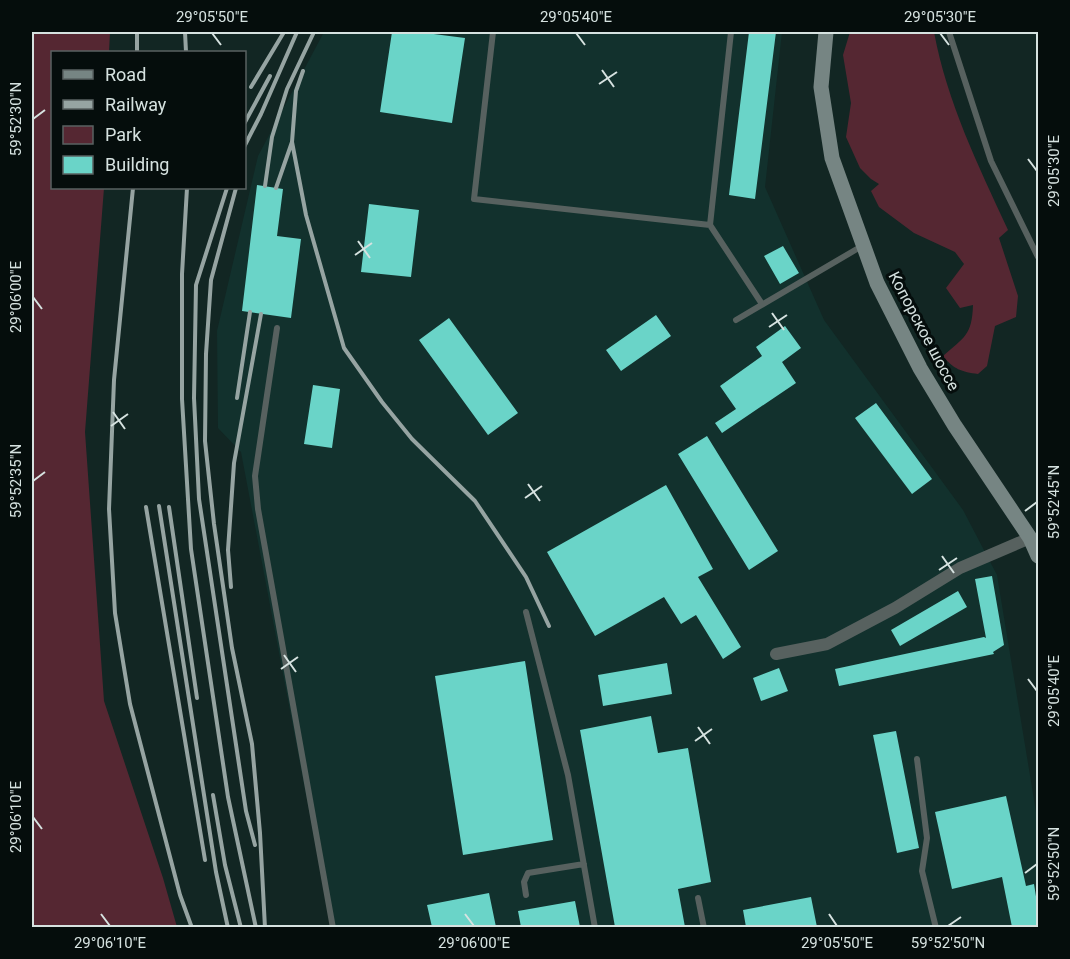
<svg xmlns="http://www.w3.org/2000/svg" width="1070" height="959" viewBox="0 0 1070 959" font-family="Roboto,sans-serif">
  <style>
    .built { fill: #12312d }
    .green { fill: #552732 }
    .building { fill: #6ad4c8 }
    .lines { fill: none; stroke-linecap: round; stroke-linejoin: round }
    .lane { stroke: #57615f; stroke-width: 6 }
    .street { stroke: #57615f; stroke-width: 12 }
    .secondary { stroke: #768583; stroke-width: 15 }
    .rail { stroke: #96a4a2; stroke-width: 4 }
    .ticks { fill: none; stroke: #d6e2e0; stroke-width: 2 }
    .labels { text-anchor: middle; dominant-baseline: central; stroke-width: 6; stroke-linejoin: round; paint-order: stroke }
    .street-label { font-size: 16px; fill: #d6e2e0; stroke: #050d0c }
    .neatline { fill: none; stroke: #d6e2e0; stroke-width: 2 }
    .ticks-label { font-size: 15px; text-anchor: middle; fill: #d6e2e0 }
  </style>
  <rect width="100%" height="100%" fill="#122623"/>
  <path class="built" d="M324,32H782L765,187L824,320L963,510L997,575L1038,824V927H331L241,452L218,428L217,331L258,156Z"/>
  <path class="green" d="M32,32H110L109,52H52V188H104L85,432L104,701L163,878L177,927H32Z
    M850,32H934C947,102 978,165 1008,230L999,238L1018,296L1016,317L995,326L987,366L978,374C962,372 953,369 943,356C964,337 972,336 973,305L960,308L946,288L964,264L955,252L914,233L879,207L871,191L879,184L871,179L860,168L846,137L851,103L843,55Z"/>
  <path class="building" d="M392,32H418L465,38L452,123L380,112Z
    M749,32H776L755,199L729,195Z
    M257,185L283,189L277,236L301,239L291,318L242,311Z
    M369,204L419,210L411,277L361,272Z
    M783,246L799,273L780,284L764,256Z
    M656,315L671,336L621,371L606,350Z
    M449,318L518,413L488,435L419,340Z
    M785,326L801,348L782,362L796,383L722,433L715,423L736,409L720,386L762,356L756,347Z
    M313,385L340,389L332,448L304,444Z
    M876,403L932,479L912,494L855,418Z
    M707,436L778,551L749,570L678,454Z
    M666,485L713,569L698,577L741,647L723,659L696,615L681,624L664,597L595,636L547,552Z
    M992,576L1004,645L993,652L994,654L839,686L835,669L984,637L986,638L975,579Z
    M958,591L967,607L900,646L891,630Z
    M525,661L553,840L463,855L435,676Z
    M667,663L672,694L603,706L598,675Z
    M779,668L788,691L761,701L753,678Z
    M651,716L658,753L688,748L711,882L678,889L685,927H615L580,730Z
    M896,731L919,848L897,853L873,735Z
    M1006,796L1026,886L1034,884L1038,909V927H1012L1002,877L952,889L935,812Z
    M489,893L496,927H432L427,905Z
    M811,897L817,927H746L743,910Z
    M575,901L580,927H521L518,911Z"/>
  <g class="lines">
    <path class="lane" d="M493,32L474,199L710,225
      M731,32L710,225L762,304
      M949,32L991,161L1038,257
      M736,320L862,246
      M277,328L255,476L258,509L333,928
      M526,612L568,775L595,928
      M917,759L927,838L922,871L936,928
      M526,895L524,882L528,873L584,864
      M698,898L704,928"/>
    <path class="street" d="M776,654L827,644L895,608L960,568L1030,538"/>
    <path class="secondary" d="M826,32L821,87L832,158L877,283L920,368L955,426L1030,538L1038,556"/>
    <path class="rail" d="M185,32L186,52
      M137,52V32
      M251,87L284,32
      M244,124L270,76
      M292,142L306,215L344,348L382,402L412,439L475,501L526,577L549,626
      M244,147L261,114L297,32
      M265,186L272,137L287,89L314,32
      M133,188L114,380L109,509L115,613L130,704L180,895L192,928
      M187,188L182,274V399L191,549L228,797L256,928
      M227,188L196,285L194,398L199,499L246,811L255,845
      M236,188L211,280L206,354L205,441L214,524L232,648L252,744L260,833L265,928
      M276,188L292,142L296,91L303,71
      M237,398L250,312
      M159,506L216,872L228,928
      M146,507L205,860
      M169,507L197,698
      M231,587L228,550L234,463L261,314
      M213,795L225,865L241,928"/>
  </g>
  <path class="ticks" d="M212,33L221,45M576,33L585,45M940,33L949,45M602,70L614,87M599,84L617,72M33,119L45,110M1028,159L1037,171M358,241L370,258M355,255L372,243M33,297L42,309M772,313L784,330M769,327L787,315M113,412L125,429M111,426L128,414M33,481L45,472M528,484L540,501M525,498L542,486M1025,511L1037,502M942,556L954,573M939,570L957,558M284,655L296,672M281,669L298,657M1028,679L1037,691M698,727L710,744M695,741L712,729M33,817L42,829M1025,873L1037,864M101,914L110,926M465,914L474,926M829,914L837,926M948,926L961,917"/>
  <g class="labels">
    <g class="street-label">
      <text transform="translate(924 331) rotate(62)">Копорское шоссе</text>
    </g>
  </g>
  <rect width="1070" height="959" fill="none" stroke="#050d0c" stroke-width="66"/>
  <rect x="51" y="51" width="195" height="138" fill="#050d0c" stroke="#596261" stroke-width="1.5"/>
  <rect x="63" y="70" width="30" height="9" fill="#768583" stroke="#596261" stroke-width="1.5"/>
  <text x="105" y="81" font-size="18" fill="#d6e2e0">Road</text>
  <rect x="63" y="100" width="30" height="9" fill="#96a4a2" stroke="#596261" stroke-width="1.5"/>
  <text x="105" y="111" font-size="18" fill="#d6e2e0">Railway</text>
  <rect x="63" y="126" width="30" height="18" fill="#552732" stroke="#596261" stroke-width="1.5"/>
  <text x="105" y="141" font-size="18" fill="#d6e2e0">Park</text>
  <rect x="63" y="156" width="30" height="18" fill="#6ad4c8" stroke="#596261" stroke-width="1.5"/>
  <text x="105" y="171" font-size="18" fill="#d6e2e0">Building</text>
  <rect x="33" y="33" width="1004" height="893" class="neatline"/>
  <g class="ticks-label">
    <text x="212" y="22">29°05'50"E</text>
    <text x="576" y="22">29°05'40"E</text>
    <text x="940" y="22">29°05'30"E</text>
    <text transform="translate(16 119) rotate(-90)" y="5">59°52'30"N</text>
    <text transform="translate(1054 171) rotate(-90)" y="5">29°05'30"E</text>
    <text transform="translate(16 297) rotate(-90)" y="5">29°06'00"E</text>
    <text transform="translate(16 481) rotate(-90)" y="5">59°52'35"N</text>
    <text transform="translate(1054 502) rotate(-90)" y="5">59°52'45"N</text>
    <text transform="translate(1054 691) rotate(-90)" y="5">29°05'40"E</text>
    <text transform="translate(16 817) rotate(-90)" y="5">29°06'10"E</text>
    <text transform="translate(1054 864) rotate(-90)" y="5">59°52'50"N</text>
    <text x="110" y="948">29°06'10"E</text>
    <text x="474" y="948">29°06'00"E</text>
    <text x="837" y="948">29°05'50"E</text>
    <text x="948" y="948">59°52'50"N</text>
  </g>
</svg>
